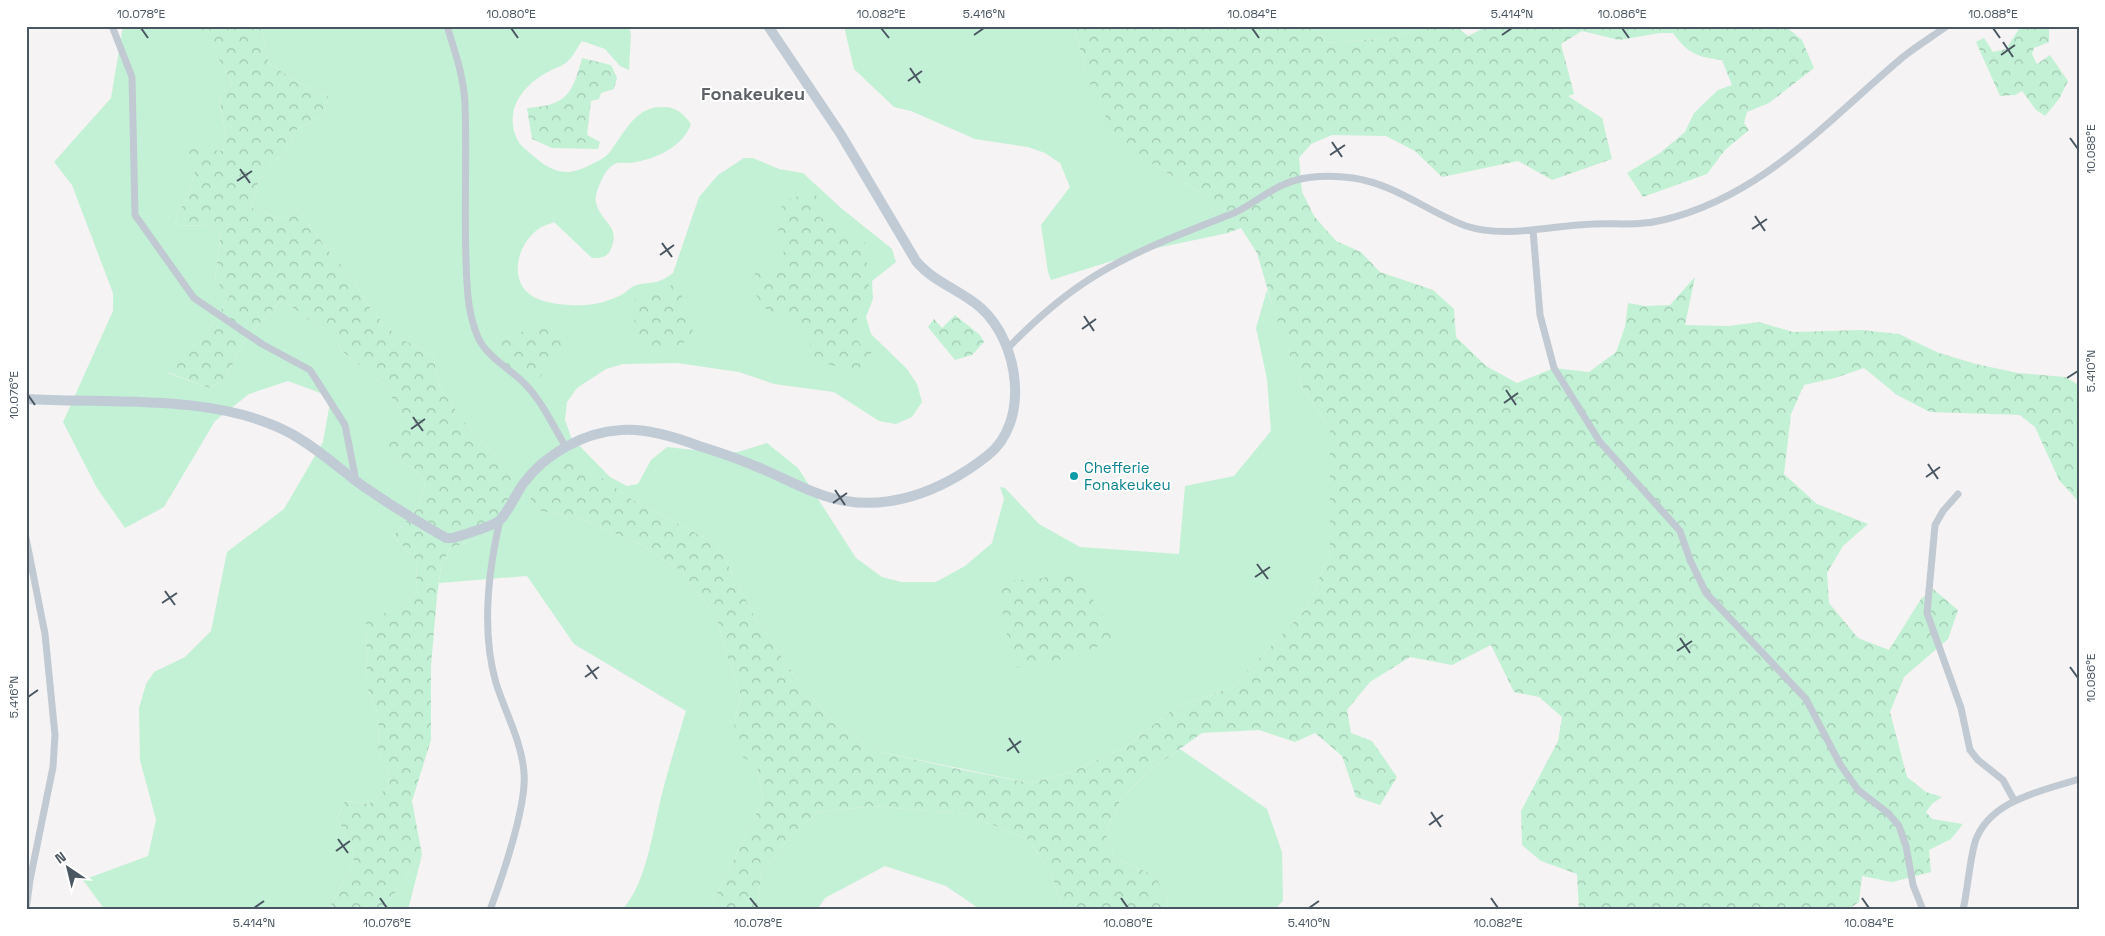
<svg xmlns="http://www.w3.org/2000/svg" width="2105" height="936" viewBox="0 0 2105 936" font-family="'Space Grotesk',sans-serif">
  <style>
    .green { fill: #c3f1d5 }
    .forest { fill: url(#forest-crowns) }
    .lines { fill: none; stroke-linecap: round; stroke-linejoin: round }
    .street { stroke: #c1cad2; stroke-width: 7 }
    .secondary { stroke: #c1cbd6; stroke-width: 10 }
    .ticks { fill: none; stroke: #4a5661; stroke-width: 2 }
    .culture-dot { fill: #0f9aa8; stroke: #fff; stroke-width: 2 }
    .labels { text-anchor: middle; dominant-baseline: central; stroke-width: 4; stroke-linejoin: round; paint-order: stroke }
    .culture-label { font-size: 15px; fill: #0d838f; stroke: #fff; text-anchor: start }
    .quarter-label { font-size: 18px; font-weight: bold; fill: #5f6368; stroke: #fff }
    .neatline { fill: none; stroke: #4a5661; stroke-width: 2 }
    .ticks-label { font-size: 12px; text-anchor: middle; fill: #4a5661 }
  </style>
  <defs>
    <pattern id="forest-crowns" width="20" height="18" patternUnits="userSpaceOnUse" patternTransform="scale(1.25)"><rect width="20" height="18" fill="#c3f1d5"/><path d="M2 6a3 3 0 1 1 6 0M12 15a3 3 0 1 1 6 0" fill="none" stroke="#a0c6b0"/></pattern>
  </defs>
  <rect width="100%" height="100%" fill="#f5f3f3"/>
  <path class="green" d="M123,26H196L224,67L232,84L219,97L226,137L223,151L195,171L187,200L178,211L175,225L210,226L221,233L215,280L229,297L207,333L168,373L209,388L225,379L246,338L283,299L304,317L328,330L343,352L383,384L405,418L390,456L413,467L425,484L418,508L393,536L416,560L417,591L395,609L366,621L367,687L379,716L378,753L389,776L388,787L369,804L345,801L337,818L351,845L354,862L328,910H105L83,880L148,856L156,820L140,760L139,708L146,684L154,672L185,657L211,631L227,552L284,509L323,442L331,397L288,381L249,394L215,421L164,507L125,528L97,488L63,422L113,311V293L72,185L54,162L111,98Z
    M261,26H629L631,35L629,70L620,66L605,49L582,41C577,48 572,58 566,63C560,67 552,69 546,73C533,80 520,92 515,106C510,119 513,139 524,148C546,167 560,181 590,165C596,162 605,158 609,153C624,134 635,105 664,107C676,107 684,114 691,124C683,146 658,158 636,162C630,164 623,162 617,163C611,165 606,171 603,177C600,183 594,196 596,202C601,225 621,224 611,249C607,258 601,258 592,258L554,222C548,225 541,226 537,230C519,244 510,274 526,291C538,304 568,306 584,305C595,305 612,300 621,295C626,293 629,288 634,286C651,280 654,287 673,273L699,197L718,175L744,158H753L779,169L803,173L841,208L892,249L896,262L872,281L873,299L866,317L871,334L907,369L917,384L922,402L912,417L896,424L879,421L834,392L774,384L739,372L677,363L623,364L606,369L577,388L567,402L565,420L571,437L610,477L627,486L638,484L651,460L667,447L722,453L738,452L767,443L798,468L856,558L882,577L901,582H936L965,566L992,543L1004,499L1000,487L1005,488L1039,524L1080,547L1179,554L1185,486L1234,476L1271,431L1267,379L1256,328L1267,290L1300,383L1330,428V551L1307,608L1232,687L1174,709L1125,747L1071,772L1030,783L881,752L834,724L796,678L755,618L718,545L631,499L573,458L533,510L576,517L640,544L680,570L717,618L724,647L741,696L734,722L757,765L763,800L709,910H622C648,882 653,826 663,790C670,763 678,737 686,711L574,644L527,576L439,583L441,566L450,548L487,535L502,462L461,418L440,387L433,355L398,337L373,313L348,272L330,253L298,210L281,219L252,208L257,185L272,162L284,155L297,129L323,116L329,97L298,82L269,64Z
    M844,26H1075L1086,75L1154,165L1200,192L1228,233L1147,250L1051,280L1048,272L1041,225L1070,187L1060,163L1045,153L1028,147L975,139L911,111L894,107L854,69Z
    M1313,26H1419L1392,38L1326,43Z
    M1180,749L1267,809L1282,852L1283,901L1274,910H1165L1168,903L1156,876L1115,858L1105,832L1122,797L1152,769Z
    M874,806L967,814L1029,840L1052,874L1062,910H981L946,886L885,866L825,898L817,910H757L761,874L788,839L817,812Z
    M422,855L408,910H380L392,897Z"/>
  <path class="forest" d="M261,26L269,64L298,82L329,97L323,116L297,129L284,155L272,162L257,185L252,208L281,219L298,210L330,253L348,272L373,313L398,337L433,355L440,387L461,418L502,462L522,492L506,521L487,535L450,548L441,566L437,596L431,666V740L412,801L422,855L392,897L380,910H328L354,862L351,845L337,818L345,801L369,804L388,787L389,776L378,753L379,716L367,687L366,620L395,609L417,591L416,560L393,536L418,508L425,484L413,467L390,456L383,437L405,418L383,384L343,352L328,330L304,317L283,299L246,338L225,379L209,388L167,372L207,333L229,297L215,280L221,233L210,226L175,225L178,211L187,200L195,171L182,148L223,151L226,137L219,96L232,84L224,67L196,27Z
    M1075,26H1313L1326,43L1392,38L1419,26H1456L1468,36L1488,26H1785L1802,40L1814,68L1769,103L1747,112L1744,123L1749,130L1725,150L1707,174L1643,197L1627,173L1660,153L1685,132L1694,113L1718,90L1732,85L1722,60C1698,57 1688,54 1673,33H1660L1619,40L1582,31L1561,44L1574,94L1568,96L1602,118L1612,159L1552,180L1518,161L1442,177L1415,151L1386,136L1332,135L1311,144L1299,158L1302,192L1314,216L1336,241L1361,252L1380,272L1433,290L1454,309L1456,337L1486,366L1517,383L1554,368L1589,372L1616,352L1625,327L1628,303L1645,306L1670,305L1695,277L1685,325L1729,326L1759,322L1793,332L1861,330L1899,334L1939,353L1976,364L2018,373L2065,377L2079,385V502L2059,480L2035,427L2020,415L1930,412L1897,395L1864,368L1835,378L1804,385L1791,414L1784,474L1817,504L1868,524L1843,546L1827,573L1829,603L1858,638L1889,650L1921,599L1933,589L1958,610L1948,639L1904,677L1890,712L1907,777L1926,792L1942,797L1933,803L1926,812L1932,819L1963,824L1951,839L1929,850L1931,872L1892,882L1862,876L1859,902L1847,910H1579L1577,874L1541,861L1522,845L1521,811L1558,741L1562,717L1539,697L1514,692L1491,645L1452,665L1410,657L1370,682L1347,710L1351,733L1372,741L1397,777L1380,805L1356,797L1342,756L1315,733L1295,742L1259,730L1202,733L1152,769L1122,797L1105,832L1115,858L1156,876L1168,903L1165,910H1062L1052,874L1029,840L967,814L874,806L817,812L788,839L761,874L757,910H709L763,800L757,765L737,754L734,722L741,696L724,647L717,618L680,570L640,544L576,517L533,510L530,494L560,460L573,457L631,499L718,545L755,618L796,678L834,724L881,752L963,770L1030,783L1071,772L1125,747L1174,709L1232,687L1307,608L1330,551V428L1300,383L1274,311L1257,253L1241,228L1228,233L1200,192L1154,165L1113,133L1086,75Z
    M2025,26H2044L2049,29V42L2034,48L2032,54L2037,64L2050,55L2068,81L2059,99L2045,116L2036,110L2022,91L2015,95L2000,96L1976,42L1984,38L1993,52L2006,49L2019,29Z
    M582,58L611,65L617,78L614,89L601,93L599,99L591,101L587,135L600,142L598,149L552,148L532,139L527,108C567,105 572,95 582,58Z
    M816,192L818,216L840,230L865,242L870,297L855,322L859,343L872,352L856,372L828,364L811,356L809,331L792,315L769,313L748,285L760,266L776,270L787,267L775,216L787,199Z
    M676,277L695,338L678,345L652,350L639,343L631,304L644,289L658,295L667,292Z
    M955,315L980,335L984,342L972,355L955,360L928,327L934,319L942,328Z
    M552,326L564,330C562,351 553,365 538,379L506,368L494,348C511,333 530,328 552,326Z
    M1073,567L1116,637L1079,656L1014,668L1002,610L1001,582L1043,578Z"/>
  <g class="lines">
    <path class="street" d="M112,26L132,77L135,215L194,298L262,344L310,370L345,425L356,481
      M447,26C455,52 464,77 465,104C467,156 464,208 466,260C467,286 467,310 477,335C485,356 509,368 524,383C542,401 553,426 566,447
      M1533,230L1540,315L1554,368L1600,442L1680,531L1690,560L1706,593L1806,699L1840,764L1858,790L1888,813L1899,826L1906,846L1913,885L1923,910
      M1007,349C1033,322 1061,297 1093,277C1136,250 1186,232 1234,213C1252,205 1267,191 1285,184C1304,175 1333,175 1353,178C1395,184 1428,212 1466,226C1505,239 1554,225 1594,224C1618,223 1639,226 1663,220C1763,196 1827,121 1903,57C1917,46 1933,36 1947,26
      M1958,494L1943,511L1935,525L1927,613L1961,708L1970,750L1978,760L2003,780L2014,800
      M26,538L45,634L55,735L53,767L30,880L26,910
      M490,910C502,878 527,805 524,773C522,742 505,712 496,683C481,631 488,572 500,520
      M1963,910C1968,888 1969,864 1975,842C1989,800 2042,791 2079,779"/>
    <path class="secondary" d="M26,399C108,404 213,393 288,432C313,445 334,464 356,481C385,502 415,520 446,538H453C464,534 493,527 500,520C508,512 516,494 523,484C545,454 584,432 621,430C647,428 675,437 699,446C718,452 737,458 755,466C779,475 801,489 825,496C883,515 941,492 987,456C1031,422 1019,342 981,308C961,290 933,282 916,261L840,133L768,26"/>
  </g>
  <path class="ticks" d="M141,28L148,38M511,28L518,38M881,28L889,38M1252,28L1259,38M1622,28L1629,38M1993,28L2000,38M974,35L984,28M1502,35L1512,28M2003,42L2013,57M2001,55L2015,45M910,68L920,83M908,81L922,71M2070,138L2078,149M1332,142L1342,157M1330,155L1345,145M240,169L250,183M237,181L252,171M1755,216L1765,231M1752,229L1767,219M662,243L672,257M660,255L674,245M1084,316L1094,331M1082,329L1096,319M2067,378L2078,371M1506,390L1516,405M28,395L35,405M1504,403L1518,393M413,417L423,431M411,429L425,419M1928,464L1938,479M1926,477L1940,467M835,490L845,505M833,503L847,493M1257,564L1268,579M1255,577L1270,567M165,591L175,605M162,603L177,593M1680,638L1690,653M1677,651L1692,641M587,665L597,679M2070,667L2078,678M585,677L599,667M28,697L38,690M1009,738L1019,753M1007,751L1021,741M1431,812L1441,827M1429,825L1443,815M338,839L348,853M336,851L350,841M380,898L387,908M750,898L758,908M1121,898L1128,908M1491,898L1498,908M1862,898L1869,908M254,908L264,901M1309,908L1319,901"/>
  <circle class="culture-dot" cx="1074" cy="476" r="5"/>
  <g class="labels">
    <g class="culture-label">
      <text x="1084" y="467">Chefferie<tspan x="1084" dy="17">Fonakeukeu</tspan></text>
    </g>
    <g class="quarter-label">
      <text x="753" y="93">Fonakeukeu</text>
    </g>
  </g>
  <rect width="2105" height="936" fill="none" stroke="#ffffff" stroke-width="55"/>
  <g transform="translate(68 868) rotate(325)" stroke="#ffffff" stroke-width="4" paint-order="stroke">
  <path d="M0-4L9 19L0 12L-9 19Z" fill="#4a5661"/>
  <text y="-8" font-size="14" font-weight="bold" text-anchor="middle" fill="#4a5661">N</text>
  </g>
  <rect x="28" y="28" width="2050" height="880" class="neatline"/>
  <g class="ticks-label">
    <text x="141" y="18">10.078°E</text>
    <text x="511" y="18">10.080°E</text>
    <text x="881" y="18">10.082°E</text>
    <text x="984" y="18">5.416°N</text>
    <text x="1252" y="18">10.084°E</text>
    <text x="1512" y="18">5.414°N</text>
    <text x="1622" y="18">10.086°E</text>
    <text x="1993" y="18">10.088°E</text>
    <text transform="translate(2091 149) rotate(-90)" y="4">10.088°E</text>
    <text transform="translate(2091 371) rotate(-90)" y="4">5.410°N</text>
    <text transform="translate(14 395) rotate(-90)" y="4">10.076°E</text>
    <text transform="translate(2091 678) rotate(-90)" y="4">10.086°E</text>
    <text transform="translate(14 697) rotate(-90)" y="4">5.416°N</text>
    <text x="254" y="927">5.414°N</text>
    <text x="387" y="927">10.076°E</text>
    <text x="758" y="927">10.078°E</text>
    <text x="1128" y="927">10.080°E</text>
    <text x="1309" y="927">5.410°N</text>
    <text x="1498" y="927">10.082°E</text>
    <text x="1869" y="927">10.084°E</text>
  </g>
</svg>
